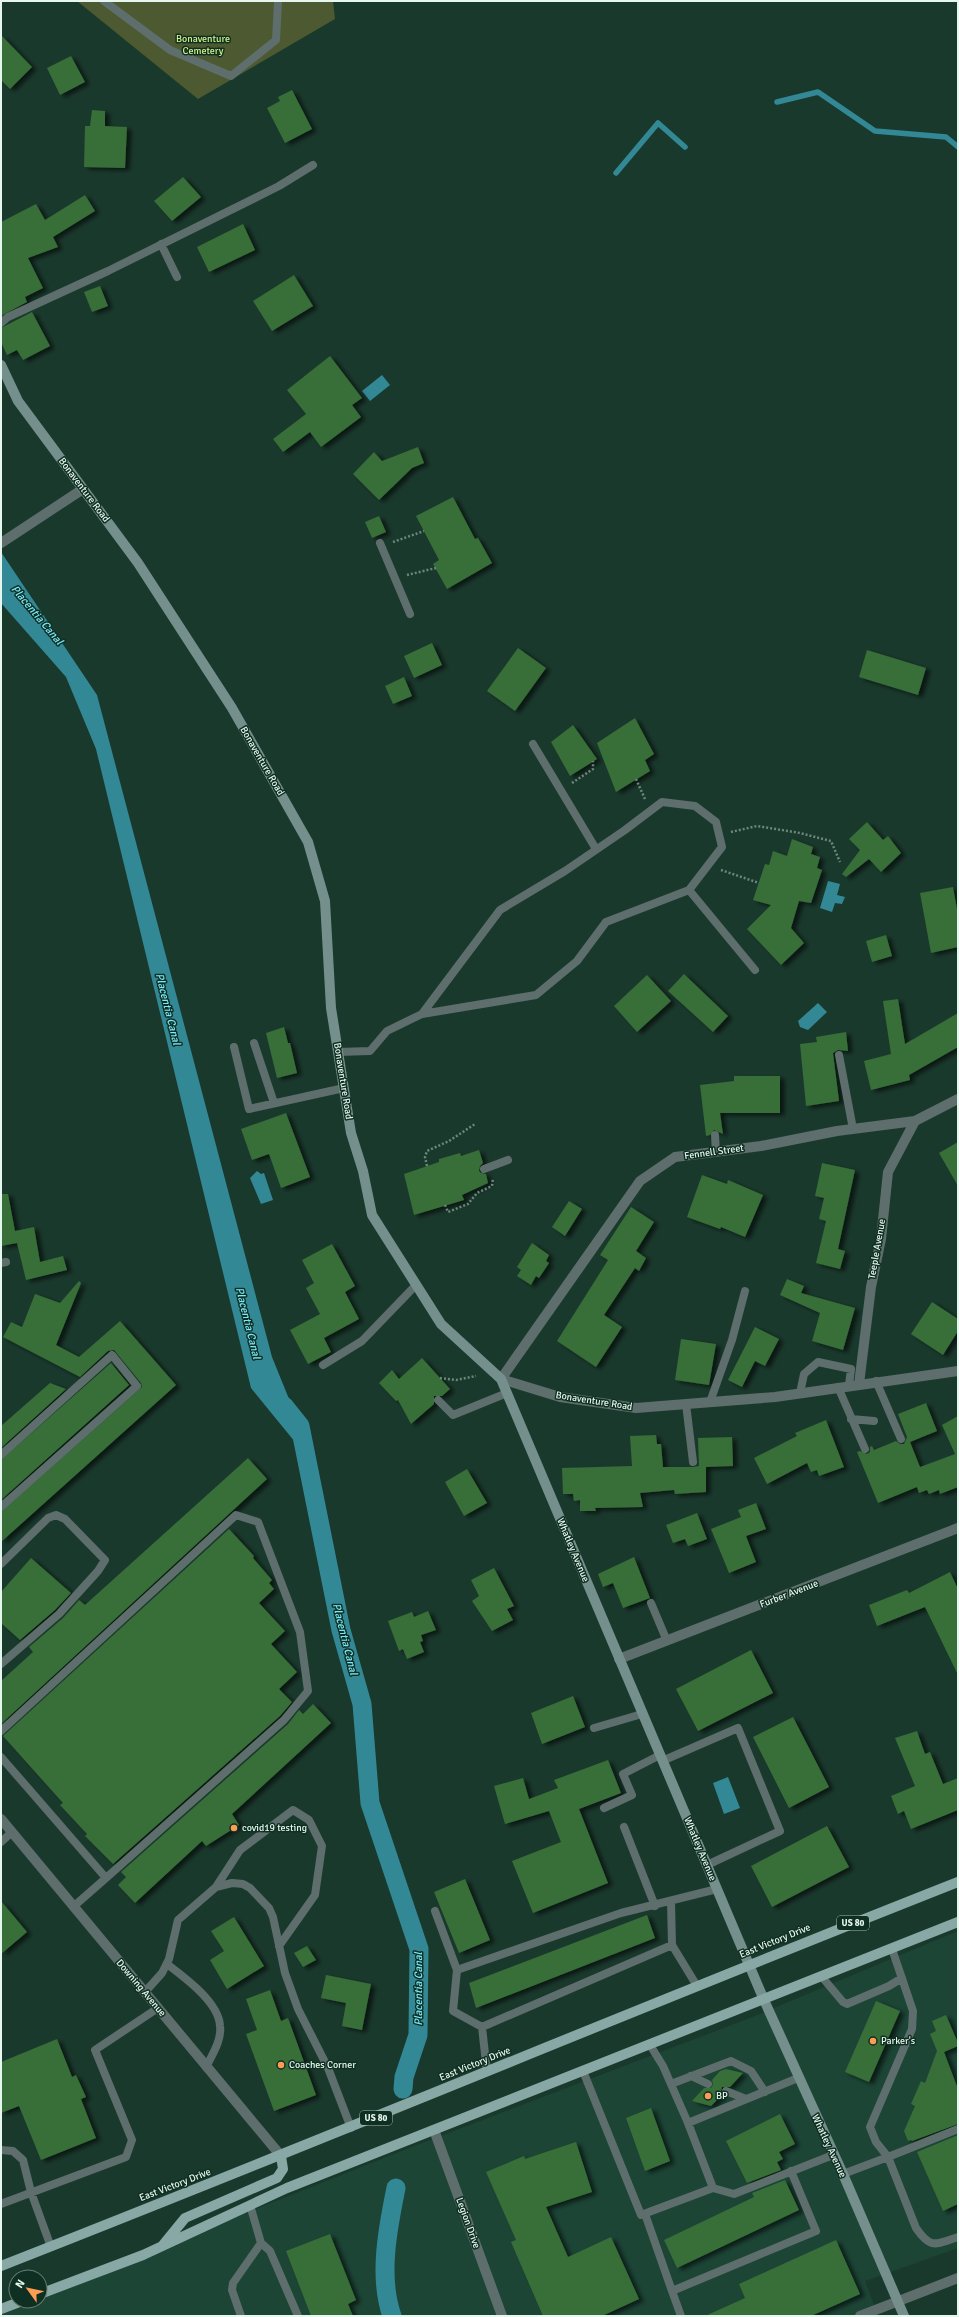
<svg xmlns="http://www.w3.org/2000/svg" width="959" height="2317" viewBox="0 0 959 2317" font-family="Signika,sans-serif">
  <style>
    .built { fill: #1c4536 }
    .green { fill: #4d5930 }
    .water { fill: #338896 }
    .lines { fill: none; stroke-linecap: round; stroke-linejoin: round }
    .stream { stroke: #338896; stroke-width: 5.5 }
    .canal { stroke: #338896; stroke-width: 19 }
    .building { fill: #376e37; filter: url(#shadow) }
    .path { stroke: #6d877c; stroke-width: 2.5; stroke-dasharray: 2 2; stroke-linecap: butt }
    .lane { stroke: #5e6e6c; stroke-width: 8 }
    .street { stroke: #5e6e6c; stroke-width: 10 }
    .secondary { stroke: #758f8c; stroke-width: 10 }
    .primary { stroke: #87a8a4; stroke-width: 10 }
    .poi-dot { fill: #fd9d54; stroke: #102f23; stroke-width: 1.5 }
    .labels { text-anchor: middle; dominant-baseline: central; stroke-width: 3; stroke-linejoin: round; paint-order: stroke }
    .shield { fill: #102f23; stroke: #a5bbb2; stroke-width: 1 }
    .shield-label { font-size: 9px; font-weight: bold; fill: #e5f7ef }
    .park-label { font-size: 10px; fill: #d4f189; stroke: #102f23 }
    .street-label { font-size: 10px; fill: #e5f7ef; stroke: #102f23 }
    .poi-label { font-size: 10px; fill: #e5f7ef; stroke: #102f23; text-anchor: start }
    .water-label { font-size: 11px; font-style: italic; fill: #78eafd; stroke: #102f23 }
  </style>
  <defs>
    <filter id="shadow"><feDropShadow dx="4.5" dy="2.5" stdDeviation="2" flood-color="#0009"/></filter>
  </defs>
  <rect width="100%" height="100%" fill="#1a392d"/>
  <path class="built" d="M958,1931V2248L865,2281L878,2316H1V2310L24,2301H40V2295L399,2152L755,2016Z"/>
  <path class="green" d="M77,1H333L335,19L198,99Z"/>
  <path class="water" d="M382,375L390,385L370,401L362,391Z
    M1,552L97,695L272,1357L300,1426L341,1630L295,1442L251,1388L96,749L66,677L1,603Z
    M828,881L840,884L837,895L845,897L842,904L835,903L832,912L820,908Z
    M818,1003L827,1012L808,1030L800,1027L798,1021Z
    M257,1171L261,1174L264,1173L273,1200L261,1204L250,1178Z
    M728,1777L740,1808L724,1814L713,1783Z"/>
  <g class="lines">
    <path class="stream" d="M777,102L818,92L875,131L946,137L958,147
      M616,173L658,123L685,147"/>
    <path class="canal" d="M284,1406L300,1426L341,1630L362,1704L370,1803L419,1949L418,2035L404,2077L403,2089
      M392,2316C378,2277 388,2227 396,2188"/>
  </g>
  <path class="building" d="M1,35L32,67L10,89L1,80Z
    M71,56L85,82L60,95L47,68Z
    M292,90L312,129L285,143L267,108L280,101L278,97Z
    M92,110L105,111V126L127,127L125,168L84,167L85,126H90Z
    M183,177L201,197L172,221L154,201Z
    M85,195L95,211L53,237L58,247L28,258L43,288L25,297L27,302L1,316V222L36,204L45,220Z
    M243,224L255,250L209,272L197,247Z
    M294,275L313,306L272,331L253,301Z
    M100,286L108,306L92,312L84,292Z
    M32,312L50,346L23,360L17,350L7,355L1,342V328Z
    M330,356L362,398L352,405L361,417L321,447L310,432L283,452L273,439L306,414L287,390Z
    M418,447L424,463L412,468L379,500L353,474L374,452L382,461Z
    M453,497L475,539L478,538L492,563L447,589L433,564L439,560L416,516Z
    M379,516L386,532L372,538L365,522Z
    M432,643L442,665L414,678L404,656Z
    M518,648L546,668L515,711L487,691Z
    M867,650L926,668L918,695L859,677Z
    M404,677L412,696L393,704L385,686Z
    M635,718L654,754L645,760L650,771L616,792L597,743Z
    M573,725L597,759L570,776L551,742Z
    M867,822L883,840L888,836L901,853L881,872L869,859L846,877L842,874L860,850L849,839Z
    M792,839L813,847L811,854L820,857L817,868L822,870L811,903L799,901L791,928L804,943L781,965L747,929L771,905L753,900L765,864L769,865L773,851L787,856Z
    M953,887L958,915V947L931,953L920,893Z
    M886,935L892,956L872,962L866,941Z
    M684,974L728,1016L713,1032L668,991Z
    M647,975L671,1001L637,1032L614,1006Z
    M898,999L905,1044L958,1013V1047L909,1075L910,1080L871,1090L864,1061L891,1054L883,1001Z
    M284,1027L288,1043H290L297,1073L277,1078L266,1033Z
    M846,1032L848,1051L838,1050L833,1053L839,1101L806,1106L800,1044L817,1042L816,1037Z
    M734,1076H780V1113H720L723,1134L714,1130L710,1135L706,1136L700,1085L734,1081Z
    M286,1113L310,1177L281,1188L269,1154L252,1160L241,1129Z
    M958,1142V1186L939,1153Z
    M479,1150L483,1163L480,1166L479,1171L481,1173L486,1174L488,1183L462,1195L464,1200L414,1215L404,1174L439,1162V1159L460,1153L461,1156Z
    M822,1163L855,1170L838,1249L845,1251L840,1269L816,1263L826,1221L819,1219L824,1198L815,1196Z
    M702,1175L727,1184L728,1180L763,1195L745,1237L721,1227L720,1229L687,1217Z
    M1,1194H8L15,1231L34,1227L40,1262L63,1256L67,1270L26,1280L17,1243L1,1246Z
    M569,1201L582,1209L565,1236L552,1227Z
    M631,1207L654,1222L636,1251L646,1258L639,1271L635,1268L604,1315L622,1327L596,1367L557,1341L608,1260L600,1255Z
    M532,1243L549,1255L546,1261L549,1263L539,1278L536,1276L531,1285L517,1276L521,1270L517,1267Z
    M332,1244L355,1286L345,1292L359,1319L324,1338L331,1352L308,1364L290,1330L320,1314L306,1288L314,1283L302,1260Z
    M787,1279L804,1286L801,1293L855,1308L843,1350L812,1341L820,1313L780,1295Z
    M79,1281L81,1283L56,1345L79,1357L120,1321L176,1385L1,1542V1512L142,1387L141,1383L114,1350L108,1351L80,1377L3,1337L11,1322L22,1327L35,1294L60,1303Z
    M932,1302L958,1319V1331L943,1355L911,1334Z
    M755,1327L779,1339L765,1366L755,1361L742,1387L728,1380Z
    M681,1339L716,1344L709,1385L675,1380Z
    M422,1358L450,1389L442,1396H434V1404L411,1424L398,1400L396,1401L379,1383L392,1370L399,1379Z
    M111,1363L129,1385L1,1500V1460Z
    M50,1383L66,1389L1,1448V1426Z
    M926,1403L937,1431L910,1442L920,1467L955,1454L942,1425L958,1416V1487L940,1494L939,1490L929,1494L927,1490L919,1493L917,1487L878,1503L857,1452L860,1451L867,1454L870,1452V1447L872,1446L874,1450L896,1441L900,1444H904L907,1437L898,1414Z
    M826,1420L844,1467L819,1476L817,1470L811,1472L807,1463L767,1484L754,1458L797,1436L795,1433Z
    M656,1435L657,1444H661L663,1467H693L699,1466L698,1438L732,1437L733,1466L706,1467V1492L675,1494L674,1490L640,1493L643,1507L595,1508L596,1511H580V1500L574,1501L573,1494H563L562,1468L632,1466L630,1436Z
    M248,1458L267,1479L1,1724V1681L33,1652L29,1647L63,1618L79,1600L85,1605Z
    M467,1469L487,1503L464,1516L445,1482Z
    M756,1503L766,1529L746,1536L756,1562L729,1573L711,1529L741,1517L738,1510Z
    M697,1513L707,1539L688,1546L685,1539L673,1543L666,1525Z
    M229,1529L254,1556L253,1558L272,1580L269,1583L274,1589L259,1603L285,1631L271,1644L297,1672L279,1689L292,1702L280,1716L113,1864L85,1836L87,1834L60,1805L63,1803L3,1736Z
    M634,1557L650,1598L623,1608L613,1583L603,1587L598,1574Z
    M31,1558L71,1593L55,1610L20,1640L1,1623V1592Z
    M494,1568L514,1606L507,1609L513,1620L492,1631L472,1601L479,1596L471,1580Z
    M950,1572L958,1589V1675L925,1607L877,1626L869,1605L907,1590L909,1593Z
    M428,1611L436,1630L421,1635L423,1641L420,1642L424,1652L407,1659L403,1649L399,1651L388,1621L412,1612L414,1617Z
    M751,1650L773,1693L698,1731L676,1689Z
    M573,1696L585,1727L542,1744L531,1713Z
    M313,1704L331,1723L232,1814L239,1825L206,1846L202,1841L135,1903L118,1885L126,1877L121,1872L288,1724L299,1710L303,1714Z
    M793,1717L829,1787L789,1808L753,1737Z
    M917,1731L925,1754L930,1752L943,1784L958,1778V1810L911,1829L904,1811L898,1814L891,1796L915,1786L895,1738Z
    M608,1760L621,1793L579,1809L608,1883L533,1913L512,1861L561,1842L549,1811L505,1824L494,1786L523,1778L529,1799L558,1788L554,1780Z
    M827,1826L849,1867L772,1907L751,1866Z
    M465,1879L490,1940L459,1953L434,1892Z
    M1,1901L27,1932L1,1954Z
    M647,1915L655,1938L476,2008L469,1983Z
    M234,1917L264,1966L227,1989L210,1960L224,1951L211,1931Z
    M307,1946L316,1960L303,1967L294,1953Z
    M326,1975L371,1984L362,2030L342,2026L346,2003L321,1998Z
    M270,1990L281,2021L288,2018L316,2095L274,2111L246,2034L257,2030L246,1999Z
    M876,2001L900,2011L869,2082L845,2072Z
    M946,2015L958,2043V2046L944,2052L958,2089V2124L912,2141L911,2140L908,2141L904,2131L915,2106L911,2104L921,2081L925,2083L937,2051L930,2034L936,2031L932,2021Z
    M57,2039L72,2077L76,2075L86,2097L81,2099L96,2138L41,2160L19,2106L1,2113V2062Z
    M726,2069L743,2073L730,2087H722L721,2091L722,2095L711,2106L692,2101L704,2088H711L713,2084L712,2080L720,2071Z
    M651,2108L670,2161L645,2171L626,2118Z
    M780,2114L795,2144L779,2152L783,2159L777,2162L781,2170L747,2183L726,2141Z
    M958,2135V2204L943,2211L917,2152Z
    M576,2142L592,2192L546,2207L568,2257L611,2237L639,2299L602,2316H543L511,2242L516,2240L486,2172L524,2156L525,2159Z
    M785,2180L799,2210L677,2268L664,2240L754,2197L752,2193Z
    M330,2234L356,2300L348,2304L353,2316H311L286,2251Z
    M836,2240L860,2294L811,2316H705L745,2298L739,2284Z"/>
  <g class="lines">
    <path class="path" d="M393,542L424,531
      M407,575L436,568
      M636,779L645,799
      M572,783L593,769V761
      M731,832L757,826L800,833L831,841L840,862
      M721,870L759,883
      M427,1166L425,1157L427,1151L449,1141L475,1124
      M445,1205L448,1212L468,1204L477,1193L492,1186L493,1178
      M440,1378L456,1380L476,1376"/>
    <path class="lane" d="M104,1L170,50L231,76L276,40L278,1
      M161,244L177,277
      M1,323L8,317L108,271L279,186L313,165
      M380,543L410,614
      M533,744L596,849
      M689,890L755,970
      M254,1043L274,1103
      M234,1047L249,1109L344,1088
      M338,1052L370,1051L387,1031L422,1014L500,910L565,871L625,830L662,802L695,806L716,822L722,847L689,890L606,922L577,961L536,995L422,1014
      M839,1055L853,1129
      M715,1135L716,1152
      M484,1169L508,1160
      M1,1263L6,1262
      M323,1365L362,1341L416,1285
      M876,1381L901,1439
      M838,1387L865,1449
      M800,1393L804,1374L818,1362L851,1369L849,1385
      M438,1400L453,1415L507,1393
      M710,1402L732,1340L745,1291
      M686,1404L693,1462
      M851,1419L874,1421
      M1,1455L112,1355L137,1386L1,1507
      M1,1564L48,1518L56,1515L65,1519L105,1560L98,1571L59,1614L1,1664
      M651,1603L667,1641
      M594,1728L642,1714
      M1,1731L236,1515L258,1522L300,1632L308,1691L284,1720L106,1878
      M1,1757L106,1878L73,1907
      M662,1761L738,1728L780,1831L707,1865
      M604,1808L632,1795L623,1774L660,1755
      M624,1827L655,1906
      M1,1842L12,1832
      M216,1887L240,1850L293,1810L309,1820L322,1846L315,1895L279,1946
      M435,1911L457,1970L453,2011L482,2027
      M672,1945L697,1986
      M892,1949L913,2011L912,2029L870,2127L876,2142L888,2157L958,2129
      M167,1964C184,1977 219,2002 220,2026C222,2040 212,2055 206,2067
      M457,1970L621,1913L717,1889
      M822,1977L843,2002L847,2004L889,1986L902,1978
      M145,1992L162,1973L169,1959L178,1920L216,1887L232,1883L243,1884L250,1888L269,1908L273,1917L285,1973L298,2009L328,2068L351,2128
      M650,2045L663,2066L688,2123L798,2078
      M583,2071L641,2215L713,2188L734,2194L833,2155
      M487,2072L482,2027L672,1945L671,1901
      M691,2076L708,2084
      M671,2084L731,2061L751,2071L765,2092
      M726,2091L746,2099
      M688,2123L713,2188
      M1,2150L13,2151L23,2160L31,2192L51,2247
      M843,2174L888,2157L916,2228C931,2250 936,2244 958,2237
      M1,2204L126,2157L132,2140L95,2050L158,2008
      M250,2205L261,2243L270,2251L298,2316
      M645,2214L672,2291
      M241,2316L232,2290L233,2283L261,2243
      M681,2316L672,2291L816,2231L791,2171"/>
    <path class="street" d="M1,543L83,489
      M958,1099L915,1121L837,1131L761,1146L675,1157L640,1181L501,1379L560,1397L636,1408L775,1397L958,1371
      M859,1384L871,1287L881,1239L888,1172L915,1121
      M619,1659L958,1528
      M1,1819L281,2156
      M434,2130L502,2316
      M860,2316L958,2278"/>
    <path class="secondary" d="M1,365L18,401L138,563L232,708L308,842L325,901L331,1008L351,1133L363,1171L372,1215L441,1324L501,1379L764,2000L843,2174L904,2316"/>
    <path class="primary" d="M163,2245L185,2218L277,2178L283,2169L281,2156
      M1,2266C321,2141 638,2008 958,1882
      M40,2294L143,2255L287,2188L958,1922
      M1,2309L22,2301"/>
  </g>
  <g class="poi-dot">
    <circle cx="234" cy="1828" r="4"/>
    <circle cx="873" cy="2041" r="4"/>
    <circle cx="281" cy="2065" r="4"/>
    <circle cx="708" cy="2096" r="4"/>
  </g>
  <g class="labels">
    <g class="shield">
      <rect x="837" y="1916" width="32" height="14" rx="3"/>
      <rect x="360" y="2111" width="32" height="14" rx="3"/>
    </g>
    <g class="shield-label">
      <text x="853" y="1923">US 80</text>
      <text x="376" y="2118">US 80</text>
    </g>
    <g class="park-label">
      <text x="203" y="39">Bonaventure<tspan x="203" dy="12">Cemetery</tspan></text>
    </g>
    <g class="street-label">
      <text transform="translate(84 490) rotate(53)">Bonaventure Road</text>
      <text transform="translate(262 761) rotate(60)">Bonaventure Road</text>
      <text transform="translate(343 1081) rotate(81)">Bonaventure Road</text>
      <text transform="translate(714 1152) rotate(-8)">Fennell Street</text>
      <text transform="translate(877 1249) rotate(-80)">Teeple Avenue</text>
      <text transform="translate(594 1401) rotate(9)">Bonaventure Road</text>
      <text transform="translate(573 1550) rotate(67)">Whatley Avenue</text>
      <text transform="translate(789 1594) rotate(-21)">Furber Avenue</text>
      <text transform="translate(700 1849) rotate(67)">Whatley Avenue</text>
      <text transform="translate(775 1941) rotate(-22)">East Victory Drive</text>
      <text transform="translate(141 1988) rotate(50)">Downing Avenue</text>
      <text transform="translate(475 2064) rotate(-22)">East Victory Drive</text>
      <text transform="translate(829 2146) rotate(65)">Whatley Avenue</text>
      <text transform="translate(175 2185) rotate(-21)">East Victory Drive</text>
      <text transform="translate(468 2223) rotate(70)">Legion Drive</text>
    </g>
    <g class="poi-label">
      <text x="242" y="1828">covid19 testing</text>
      <text x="881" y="2041">Parker's</text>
      <text x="289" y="2065">Coaches Corner</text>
      <text x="716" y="2096">BP</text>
    </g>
    <g class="water-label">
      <text transform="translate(37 615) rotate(50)">Placentia Canal</text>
      <text transform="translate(168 1009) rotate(76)">Placentia Canal</text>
      <text transform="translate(248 1323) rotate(76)">Placentia Canal</text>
      <text transform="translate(345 1639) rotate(76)">Placentia Canal</text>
      <text transform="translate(418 1989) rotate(-90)">Placentia Canal</text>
    </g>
  </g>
  <rect width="959" height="2317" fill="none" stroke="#e5f7ef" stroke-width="4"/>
  <g transform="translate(28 2289) rotate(303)"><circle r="19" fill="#102f23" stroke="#657f75"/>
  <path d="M0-3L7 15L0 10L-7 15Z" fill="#fd9d54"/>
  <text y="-6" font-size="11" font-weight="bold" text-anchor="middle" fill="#e5f7ef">N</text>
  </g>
</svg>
